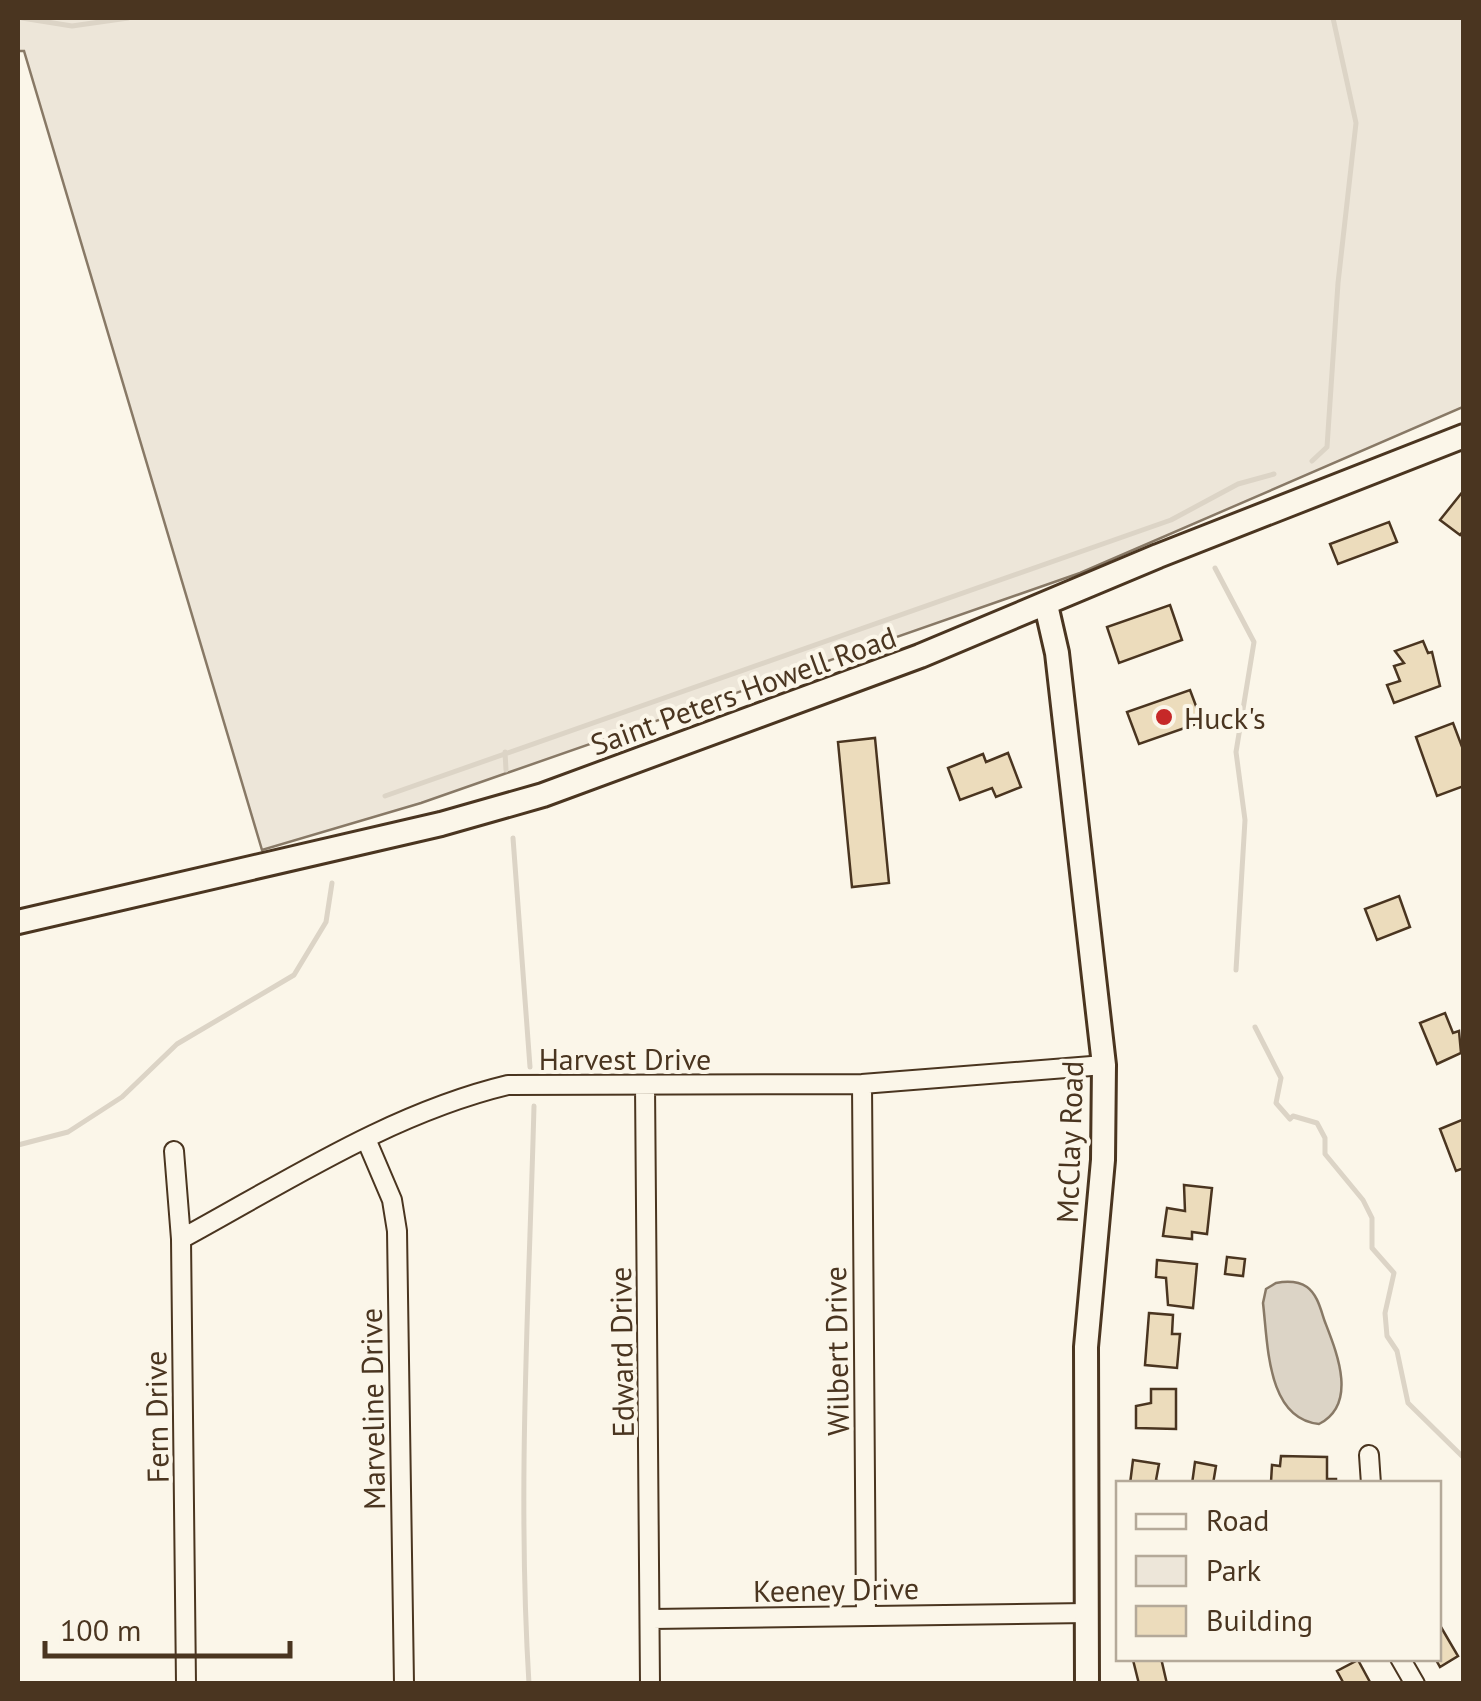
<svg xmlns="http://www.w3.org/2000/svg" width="1481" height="1701" viewBox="0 0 1481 1701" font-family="'PT Sans',sans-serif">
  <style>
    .green { fill: #ede6d9; stroke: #887966; stroke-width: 2.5 }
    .water { fill: #dcd4c6; stroke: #887966; stroke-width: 2.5 }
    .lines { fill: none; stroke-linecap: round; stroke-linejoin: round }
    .stream { stroke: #dcd4c6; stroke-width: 5 }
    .building { fill: #ecdcbc; stroke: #4a3520; stroke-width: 2.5 }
    .minor-casing { stroke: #4a3520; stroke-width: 22 }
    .major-casing { stroke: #4a3520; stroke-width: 28 }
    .minor { stroke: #fbf6e9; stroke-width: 18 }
    .major { stroke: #fbf6e9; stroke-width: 22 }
    .poi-dot { fill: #c62828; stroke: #fbf6e9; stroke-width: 4 }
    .labels { text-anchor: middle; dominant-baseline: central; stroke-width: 8; stroke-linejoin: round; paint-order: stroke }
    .street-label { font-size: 30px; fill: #4a3520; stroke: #fbf6e9 }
    .poi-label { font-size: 30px; fill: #4a3520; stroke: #fbf6e9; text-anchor: start }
  </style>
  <rect width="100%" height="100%" fill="#fbf6e9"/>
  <path class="green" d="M18,18H1463V407L1080,573L421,803L262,850L24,51H18Z"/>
  <path class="water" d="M1276,1283C1287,1281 1298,1281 1307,1287C1318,1295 1321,1311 1325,1322C1337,1353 1358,1404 1319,1424C1267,1419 1268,1345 1263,1303L1266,1289Z"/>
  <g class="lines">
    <path class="stream" d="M22,18L72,26L128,18
      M1312,461L1327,447L1338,283L1356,123L1333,18
      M1215,568L1254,642L1236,752L1245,820L1236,970
      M505,752L506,770
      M385,796L1171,520L1238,484L1274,474
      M513,838L530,1067
      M1255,1027L1281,1078L1276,1103L1290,1119L1293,1116L1317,1123L1325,1138V1154L1363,1200L1372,1218V1248L1394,1273L1385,1313L1387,1336L1397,1351L1408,1403L1464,1458
      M18,1145L68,1132L122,1097L177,1044L294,975L326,922L332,883
      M529,1684C517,1491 529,1298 534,1106"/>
  </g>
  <path class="building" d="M1464,490V530L1460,535L1440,520Z
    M1389,522L1397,542L1338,564L1330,544Z
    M1170,605L1182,640L1119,663L1107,627Z
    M1423,641L1428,653L1432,652L1440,686L1394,703L1387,685L1400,681L1394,666L1404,663L1395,651Z
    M1190,690L1202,722L1139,744L1127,712Z
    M1453,723L1464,752V786L1437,796L1416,737Z
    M875,738L889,883L852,887L838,742Z
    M1008,753L1021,787L996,797L992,788L960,800L948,768L983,754L986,762Z
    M1399,896L1410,927L1377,940L1365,909Z
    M1445,1013L1453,1033L1459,1031L1461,1053L1437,1064L1420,1023Z
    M1464,1119V1168L1456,1171L1440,1129Z
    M1184,1185L1212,1188L1207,1234L1192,1232V1239L1163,1236L1167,1208L1185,1211Z
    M1227,1257L1245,1259L1243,1276L1225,1274Z
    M1157,1260L1197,1264L1193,1308L1168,1305L1166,1278L1156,1277Z
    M1149,1313L1173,1315L1172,1334H1180L1177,1368L1145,1365Z
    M1151,1389H1176V1429L1136,1428V1406L1151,1403Z
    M1281,1456L1327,1457V1479H1336V1484L1271,1482L1272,1465L1280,1466Z
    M1133,1460L1159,1464L1156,1480L1163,1484H1130Z
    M1195,1462L1216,1466L1213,1484H1192Z
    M1438,1622L1458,1656L1440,1667L1435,1658H1438Z
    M1161,1658L1167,1684H1139L1133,1660Z
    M1358,1660L1371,1684H1344L1337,1671Z"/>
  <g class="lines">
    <g class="minor-casing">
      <path id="minor" d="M862,1084L866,1616
        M645,1085L650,1684
        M366,1139L392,1200L397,1231L404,1684
        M174,1151L181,1239L186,1684
        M181,1239C286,1182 391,1113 508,1085L862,1084L1104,1065
        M1369,1455L1371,1484
        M652,1619L1087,1613
        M1400,1658L1415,1684"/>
    </g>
    <g class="major-casing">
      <path id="major" d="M1046,605L1057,653L1104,1065L1103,1160L1086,1347L1087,1684
        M18,922L441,824L543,795L920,656L1158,556L1464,436"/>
    </g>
    <use href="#minor" class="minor"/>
    <use href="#major" class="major"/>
  </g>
  <circle class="poi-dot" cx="1164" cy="717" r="10"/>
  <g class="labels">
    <g class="street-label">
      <text transform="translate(743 690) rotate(-20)">Saint Peters Howell Road</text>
      <text x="625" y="1058">Harvest Drive</text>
      <text transform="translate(1069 1142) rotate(-88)">McClay Road</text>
      <text transform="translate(836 1351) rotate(-91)">Wilbert Drive</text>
      <text transform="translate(621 1352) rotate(-91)">Edward Drive</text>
      <text transform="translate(372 1409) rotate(-91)">Marveline Drive</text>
      <text transform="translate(156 1417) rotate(-91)">Fern Drive</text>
      <text transform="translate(836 1589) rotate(-1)">Keeney Drive</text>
    </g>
    <g class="poi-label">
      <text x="1184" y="717">Huck's</text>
    </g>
  </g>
  <rect width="1481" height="1701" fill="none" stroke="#4a3520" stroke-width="40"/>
  <rect x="1116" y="1481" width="325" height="180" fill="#fbf6e9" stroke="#b4a999" stroke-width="2.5"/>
  <rect x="1136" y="1514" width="50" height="15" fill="#fbf6e9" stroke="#b4a999" stroke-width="2.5"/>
  <text x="1206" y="1531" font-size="30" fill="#4a3520">Road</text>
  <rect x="1136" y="1556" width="50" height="30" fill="#ede6d9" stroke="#b4a999" stroke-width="2.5"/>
  <text x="1206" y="1581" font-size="30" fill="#4a3520">Park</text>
  <rect x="1136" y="1606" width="50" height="30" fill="#ecdcbc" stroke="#b4a999" stroke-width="2.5"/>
  <text x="1206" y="1631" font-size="30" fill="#4a3520">Building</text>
  <path d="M45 1641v15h245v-15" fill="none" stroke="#4a3520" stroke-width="5"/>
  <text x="60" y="1641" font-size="30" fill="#4a3520" stroke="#fbf6e9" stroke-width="8" paint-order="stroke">100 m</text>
</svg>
